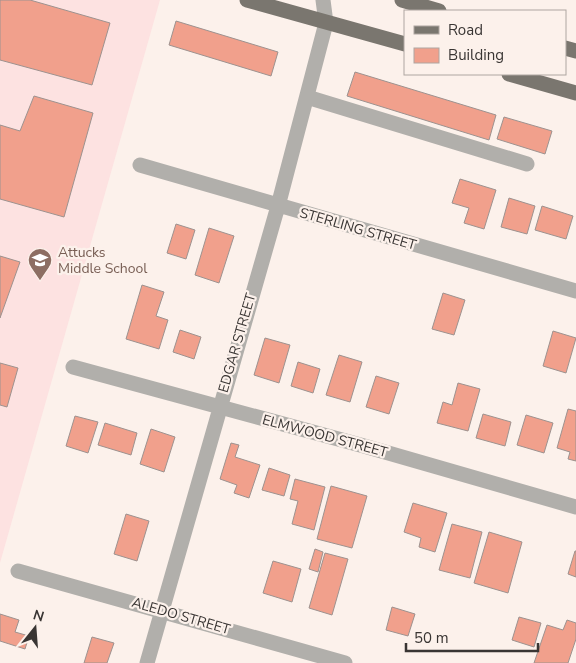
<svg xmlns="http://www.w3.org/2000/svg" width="576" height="663" viewBox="0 0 576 663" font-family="'Nunito Sans',sans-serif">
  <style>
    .education { fill: #fde2e1 }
    .building { fill: #f1a08c; stroke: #9d928f }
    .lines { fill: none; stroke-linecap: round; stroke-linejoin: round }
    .minor { stroke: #b1afab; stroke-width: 15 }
    .major { stroke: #7a766f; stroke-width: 15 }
    .labels { text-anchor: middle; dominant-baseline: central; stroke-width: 4.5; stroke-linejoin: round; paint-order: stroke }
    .street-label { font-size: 14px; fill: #393533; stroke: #fcf1eb }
    .education-label { font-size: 14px; fill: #785e54; stroke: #fcf1eb; text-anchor: start }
  </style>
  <rect width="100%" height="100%" fill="#fcf1eb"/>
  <path class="education" d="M0,0H160L0,563Z"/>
  <path class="building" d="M0,0H30L110,23L92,85L0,60Z
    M176,21L278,52L271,76L169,45Z
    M355,72L496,115L489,140L347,96Z
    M34,96L93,113L64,217L0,199V125L20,131Z
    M504,117L552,131L545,154L497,139Z
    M460,179L496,190L484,229L464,223L469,208L452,203Z
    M509,198L535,206L527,234L501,227Z
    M542,206L573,216L566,239L535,230Z
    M176,224L195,230L186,259L167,253Z
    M209,228L234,236L219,283L195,275Z
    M0,256L20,262L0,318Z
    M142,285L164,292L156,316L168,320L159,349L126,339Z
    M443,293L465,300L454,335L432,329Z
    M180,330L201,337L194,359L173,352Z
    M553,331L576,338L566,373L543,366Z
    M265,338L290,345L279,383L254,375Z
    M339,355L362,362L350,402L326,395Z
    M298,362L320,369L313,393L291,386Z
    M0,363L18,368L7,407L0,405Z
    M376,376L399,383L389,414L366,407Z
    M458,383L480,389L468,431L437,423L443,402L452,405Z
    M568,409L576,411V461L568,459L570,452L557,448Z
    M483,414L511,422L505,446L476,438Z
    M526,415L553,423L544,453L517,445Z
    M75,416L98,422L88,453L66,446Z
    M105,423L137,433L131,455L98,445Z
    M151,429L175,437L164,472L140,464Z
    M231,443L239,445L235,457L260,465L249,498L234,493L237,485L220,479Z
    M269,468L290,475L284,496L262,490Z
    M295,479L325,487L314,530L292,524L298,501L290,499Z
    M331,486L367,496L352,548L317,539Z
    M413,503L447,513L435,552L419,547L421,538L404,532Z
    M126,514L149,521L137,561L114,554Z
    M452,524L482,532L470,578L439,570Z
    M489,532L522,542L508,593L474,583Z
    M315,549L323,552L318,572L309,569Z
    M575,551H576V577L568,574Z
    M325,553L348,559L332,615L309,608Z
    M273,561L301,569L292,602L263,593Z
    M392,607L415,614L408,636L386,630Z
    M0,614L19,620L15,632L29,636L25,649L0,641Z
    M519,617L541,623L534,647L512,640Z
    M567,620L576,623V639L568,663H534L547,625L563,630Z
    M92,637L114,643L107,663H84Z"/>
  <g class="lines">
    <path class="minor" d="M307,97L527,164
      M140,165L576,291
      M73,367L364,446L576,507
      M18,571L345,663
      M147,663L278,206L321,42L326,23L323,0"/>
    <path class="major" d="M247,0L405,44
      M402,0L439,11
      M565,48L576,51
      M509,74L576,93"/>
  </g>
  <defs>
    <g id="school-pin" transform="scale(1.25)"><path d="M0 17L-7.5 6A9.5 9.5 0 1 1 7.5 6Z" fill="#8d6e63" stroke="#fcf1eb"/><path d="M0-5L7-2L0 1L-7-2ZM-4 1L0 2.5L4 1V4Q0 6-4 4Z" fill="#fff"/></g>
  </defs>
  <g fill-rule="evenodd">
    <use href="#school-pin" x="40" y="260"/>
  </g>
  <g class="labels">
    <g class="street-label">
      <text transform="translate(358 229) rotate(16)">STERLING STREET</text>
      <text transform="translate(237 343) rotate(-74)">EDGAR STREET</text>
      <text transform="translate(325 436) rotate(15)">ELMWOOD STREET</text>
      <text transform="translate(181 616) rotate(16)">ALEDO STREET</text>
    </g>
    <g class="education-label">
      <text x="58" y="252">Attucks<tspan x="58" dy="16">Middle School</tspan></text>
    </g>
  </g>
  <rect x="404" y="10" width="162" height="65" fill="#fcf1eb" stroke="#aea6a1"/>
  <rect x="414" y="26" width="25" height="8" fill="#7a766f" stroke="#aea6a1"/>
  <text x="448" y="35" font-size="15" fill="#393533">Road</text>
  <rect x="414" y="48" width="25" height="15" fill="#f1a08c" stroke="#aea6a1"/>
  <text x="448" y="60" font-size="15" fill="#393533">Building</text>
  <g transform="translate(35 628) rotate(17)" stroke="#fcf1eb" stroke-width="4" paint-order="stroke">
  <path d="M0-4L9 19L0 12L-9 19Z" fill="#393533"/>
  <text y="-8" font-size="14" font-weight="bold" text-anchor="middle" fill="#393533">N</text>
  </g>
  <path d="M406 643v8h132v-8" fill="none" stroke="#393533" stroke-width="2.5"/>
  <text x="414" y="643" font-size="15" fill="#393533" stroke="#fcf1eb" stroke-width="4" paint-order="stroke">50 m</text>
</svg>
